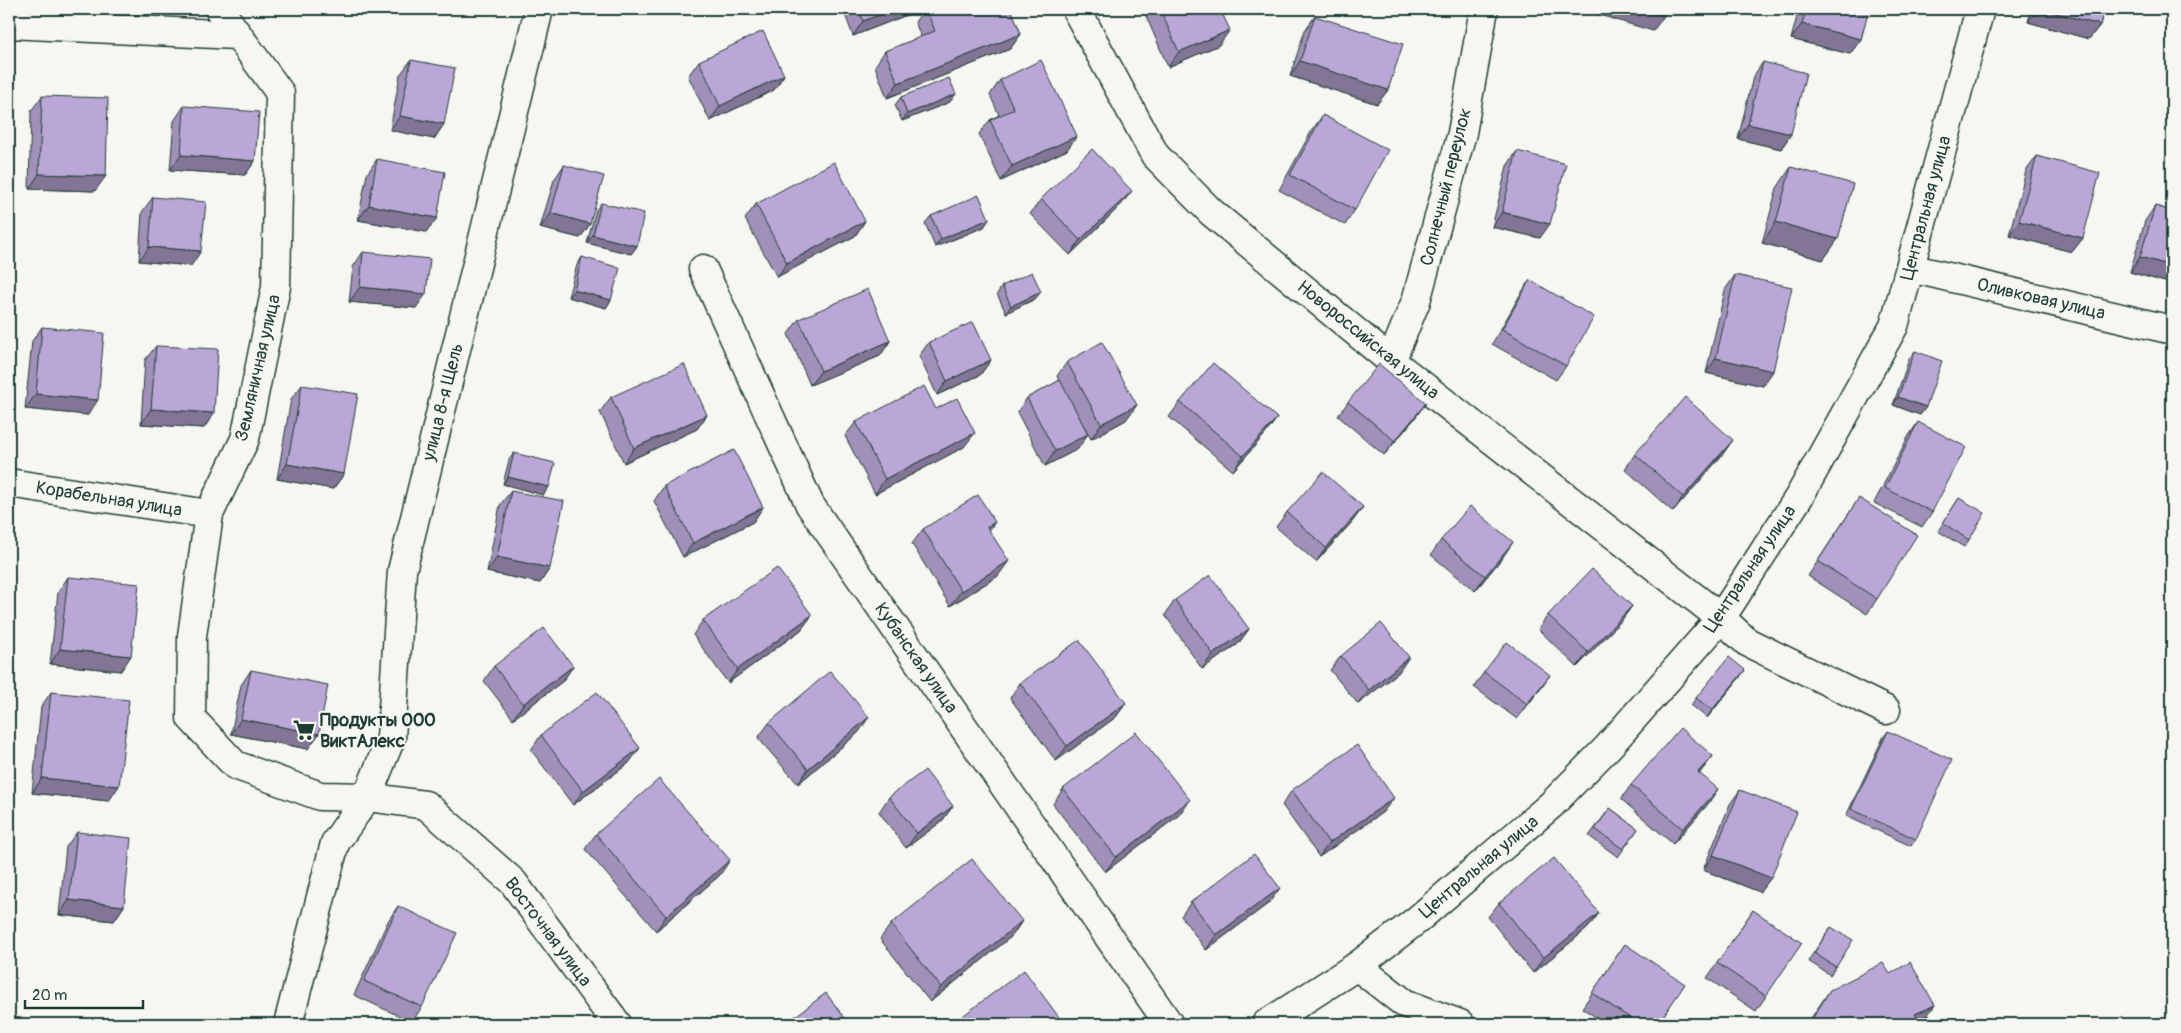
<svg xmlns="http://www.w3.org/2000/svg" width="2181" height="1033" viewBox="0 0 2181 1033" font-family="Pangolin,sans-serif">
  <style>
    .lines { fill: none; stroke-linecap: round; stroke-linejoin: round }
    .street-casing { stroke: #1f3d34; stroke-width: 31 }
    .secondary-casing { stroke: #1f3d34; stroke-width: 31 }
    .street { stroke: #f6f6f2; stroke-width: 28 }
    .secondary { stroke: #f6f6f2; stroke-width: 28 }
    .wall { fill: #a190b9; stroke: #1f3d34 }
    .shaded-wall { fill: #837596; stroke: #1f3d34 }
    .building { fill: #bba7d7; stroke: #1f3d34 }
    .labels { text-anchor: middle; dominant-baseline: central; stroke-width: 4; stroke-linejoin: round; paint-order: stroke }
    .street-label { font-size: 18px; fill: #1f3d34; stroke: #f6f6f2 }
    .poi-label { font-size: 18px; font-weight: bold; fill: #1f3d34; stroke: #f6f6f2; text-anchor: start }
  </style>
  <rect width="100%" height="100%" fill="#f6f6f2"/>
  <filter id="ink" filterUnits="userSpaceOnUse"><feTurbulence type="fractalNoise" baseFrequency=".02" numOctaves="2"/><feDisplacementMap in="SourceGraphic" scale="10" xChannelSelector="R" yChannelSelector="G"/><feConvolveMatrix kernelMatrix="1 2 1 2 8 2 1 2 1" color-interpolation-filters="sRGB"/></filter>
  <g filter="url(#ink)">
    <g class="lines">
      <g class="street-casing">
        <path id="street" d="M219,9L280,93L276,287L245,439L209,514L192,636L191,718L235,765L320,796L367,797L426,805L513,882L617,1024
          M1076,9L1155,155L1211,212L1391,361L1721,618L1747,642L1886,710
          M9,24L236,35
          M1910,268L2172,330
          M703,269L810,505L1169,1024
          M1391,361L1416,301L1462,133L1484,9
          M9,483L209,514
          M1357,966L1404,1003L1460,1024
          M288,1024L335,843L367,797L391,738L402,571L539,9"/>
      </g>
      <g class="secondary-casing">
        <path id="secondary" d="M1266,1024L1357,966L1417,920L1551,805L1608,747L1721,618L1799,497L1894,326L1980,9"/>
      </g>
      <use href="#street" class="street"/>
      <use href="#secondary" class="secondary"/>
    </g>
    <path class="wall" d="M843,9H919L917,11L853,36Z
      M924,9H1011L1021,34L1010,49L887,98L875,66L885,51L921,37L915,22Z
      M1143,9H1220L1219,45L1168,67Z
      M1799,9H1869L1861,39L1850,54L1791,39Z
      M2031,9H2104L2100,25L2089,39L2028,22Z
      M1315,16L1388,90L1377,104L1290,76L1305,30Z
      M411,60L444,124L434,139L390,130L400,75Z
      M699,61L784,75L774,90L710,121L688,76Z
      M1763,62L1791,134L1781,149L1738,139L1753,77Z
      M1000,80L1067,150L1001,181L979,134L990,120L999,115L990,95Z
      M42,96L95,191L29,189L31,111Z
      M901,97L950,102L902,121L895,105Z
      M184,106L255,161L245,175L170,170L174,121Z
      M1323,115L1355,210L1345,225L1279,190L1312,130Z
      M1517,151L1540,238L1492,227L1507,166Z
      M2037,156L2083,238L2072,252L2009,235L2026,171Z
      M377,159L437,218L426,232L358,220L367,174Z
      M564,165L590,224L580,238L540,228L554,180Z
      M1791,167L1838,239L1823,260L1762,243L1777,188Z
      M153,197L191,266L139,261L142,212Z
      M1041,199L1121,205L1070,255L1030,214Z
      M601,203L637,246L631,254L587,243L596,210Z
      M756,204L865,221L855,236L777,277L745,219Z
      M2155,206L2172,211V284L2130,272L2145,221Z
      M931,216L989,219L984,227L935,247L925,223Z
      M363,252L416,308L349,302L353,267Z
      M582,257L611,300L606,308L568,297L577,265Z
      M1735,275L1773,371L1763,386L1706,373L1725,290Z
      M1530,280L1566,366L1556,380L1492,344L1520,295Z
      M1002,286L1035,299L1006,313L997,294Z
      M799,319L890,341L880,356L810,385L788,334Z
      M42,327L88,415L25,409L32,341Z
      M929,342L991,360L980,375L937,395L919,356Z
      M156,346L214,413L204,428L141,424L145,360Z
      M1915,351L1926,407L1920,415L1893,405L1909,359Z
      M1067,362L1126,420L1091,439L1084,426L1078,449L1045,466L1017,412L1027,398L1059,381L1057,376Z
      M302,385L344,474L333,489L277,479L291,399Z
      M611,397L707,415L697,429L624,463L600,412Z
      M1180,402L1277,418L1266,433L1233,471L1169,417Z
      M1348,402L1415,418L1384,455L1338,416Z
      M936,409L964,447L875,494L845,436L856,422Z
      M1918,422L1932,512L1922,527L1874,503L1908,437Z
      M514,453L549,487L543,495L503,484L509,460Z
      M1635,454H1723L1673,512L1625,469Z
      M664,486L763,507L753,522L683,557L654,501Z
      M511,491L550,568L540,583L487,572L500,505Z
      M1859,498L1877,599L1867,614L1808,576Z
      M1959,498L1969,540L1964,547L1938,531Z
      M1363,507L1352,522L1316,562L1276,527L1287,512Z
      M923,529L989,530L998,576L950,606L912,544Z
      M1441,540L1503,557L1475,591L1431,555Z
      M68,577L121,671L50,664L58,592Z
      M1175,600L1249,629L1238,644L1202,669L1165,615Z
      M1632,606L1621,621L1577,667L1538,629L1548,615Z
      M812,615L801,630L728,683L693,635L703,620Z
      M1341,656L1399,672L1358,704L1330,670Z
      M494,666H573L563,681L513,719L484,681Z
      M251,670L308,749L231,734L241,685Z
      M1484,672L1540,689L1517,719L1474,687Z
      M1740,677L1707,718L1691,705L1696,698Z
      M1020,683L1126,703L1116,717L1056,761L1010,698Z
      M51,692L109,801L32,793L41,707Z
      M769,723L859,732L798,784L758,738Z
      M1888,731L1916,839L1911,846L1846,816L1883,738Z
      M541,735L629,763L573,805L531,750Z
      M1713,756L1699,774L1708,804L1673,844L1621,799L1631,785Z
      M1063,789L1179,815L1105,872L1053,804Z
      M1292,790L1383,812L1319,857L1282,805Z
      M1740,790L1760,892L1703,870L1730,804Z
      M889,797L953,806L942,821L906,848L879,812Z
      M1610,808L1638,829L1618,857L1589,836Z
      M77,832L124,906L114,921L59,915L66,847Z
      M596,834L720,875L656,931L585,849Z
      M1191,902L1269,903L1206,950L1181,916Z
      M1499,903L1599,913L1588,928L1533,973L1488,917Z
      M398,906L422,1007L412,1022L354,995L388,921Z
      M1753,910L1766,996L1756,1011L1707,978Z
      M1022,921L1012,936L930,1002L880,939L891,924Z
      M1831,927L1836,967L1830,975L1808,961Z
      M1625,944L1658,1024H1606L1582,1008Z
      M1890,974L1935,1005L1927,1015L1952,1024H1921L1924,1020L1920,1022L1918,1024H1807L1830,990Z"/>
    <path class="shaded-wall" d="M895,9H919L917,11L853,36L863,21Z
      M1592,9H1638L1664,16L1653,31L1589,12Z
      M2037,9H2042L2100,25L2089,39L2028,22Z
      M1802,24L1861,39L1850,54L1791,39Z
      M1230,30L1219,45L1168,67L1179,52Z
      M1021,34L1010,49L887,98L898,83Z
      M1300,61L1388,90L1377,104L1290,76Z
      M784,75L774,90L710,121L720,106Z
      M956,94L950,102L902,121L907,114Z
      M400,116L444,124L434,139L390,130Z
      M1748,124L1791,134L1781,149L1738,139Z
      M1077,136L1067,150L1001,181L1012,166Z
      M181,155L255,161L245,175L170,170Z
      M39,174L106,176L95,191L29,189Z
      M1132,191L1121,205L1070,255L1080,240Z
      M369,205L437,218L426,232L358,220Z
      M1502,212L1550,224L1540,238L1492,227Z
      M551,213L590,224L580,238L540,228Z
      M989,219L984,227L935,247L941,239Z
      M865,221L855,236L777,277L787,263Z
      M2019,221L2083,238L2072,252L2009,235Z
      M1776,222L1838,239L1823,260L1762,243Z
      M593,235L637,246L631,254L587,243Z
      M149,247L201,251L191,266L139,261Z
      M2140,257L2172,266V284L2130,272Z
      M360,287L426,294L416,308L349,302Z
      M574,290L611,300L606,308L568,297Z
      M1041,292L1035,299L1006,313L1011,306Z
      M890,341L880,356L810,385L821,371Z
      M1716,358L1773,371L1763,386L1706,373Z
      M991,360L980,375L937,395L947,381Z
      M36,394L98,400L88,415L25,409Z
      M1898,397L1926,407L1920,415L1893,405Z
      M1426,403L1415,418L1384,455L1395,441Z
      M1137,405L1126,420L1091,439L1101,424Z
      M151,409L214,413L204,428L141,424Z
      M707,415L697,429L624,463L634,448Z
      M1277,418L1266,433L1233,471L1243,456Z
      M975,433L964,447L875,494L885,479Z
      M1088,434L1078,449L1045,466L1055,451Z
      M1733,440L1723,454L1673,512L1683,497Z
      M287,464L344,474L333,489L277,479Z
      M508,477L549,487L543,495L503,484Z
      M763,507L753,522L683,557L693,543Z
      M1363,507L1352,522L1316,562L1326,548Z
      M995,522L985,537L987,527Z
      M1513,542L1503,557L1475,591L1485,576Z
      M497,557L550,568L540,583L487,572Z
      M1009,561L998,576L950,606L961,591Z
      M1632,606L1621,621L1577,667L1588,652Z
      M812,615L801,630L728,683L738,669Z
      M1249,629L1238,644L1202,669L1213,654Z
      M60,649L131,656L121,671L50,664Z
      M1409,657L1399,672L1358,704L1369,690Z
      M573,666L563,681L513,719L523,704Z
      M1745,670L1740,677L1707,718L1712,710Z
      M1550,675L1540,689L1517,719L1527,704Z
      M1126,703L1116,717L1056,761L1067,746Z
      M869,717L859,732L798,784L808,769Z
      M241,719L319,734L308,749L231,734Z
      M640,748L629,763L573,805L583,791Z
      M1713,756L1702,770L1688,787L1698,772Z
      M42,778L119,786L109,801L32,793Z
      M1718,789L1708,804L1673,844L1683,829Z
      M1394,798L1383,812L1319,857L1329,843Z
      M1190,800L1179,815L1105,872L1116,857Z
      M953,806L942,821L906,848L917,833Z
      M1713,855L1771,878L1760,892L1703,870Z
      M730,860L720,875L656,931L666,916Z
      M1280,888L1269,903L1206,950L1216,935Z
      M69,900L124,906L114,921L59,915Z
      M1599,913L1588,928L1533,973L1543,958Z
      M1022,921L1012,936L930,1002L941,987Z
      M1935,1005L1924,1020L1920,1022L1918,1024H1915V1014Z"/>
    <path class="building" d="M859,9H895L863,21Z
      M926,9H1011L1021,34L898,83L885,51L935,31Z
      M1160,9H1220L1230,30L1179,52Z
      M1638,9H1666L1664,16Z
      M1806,9H1869L1861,39L1802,24Z
      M2042,9H2104L2100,25Z
      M1315,16L1403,44L1388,90L1300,61Z
      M763,31L784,75L720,106L699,61Z
      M411,60L455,68L444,124L400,116Z
      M1041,60L1077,136L1012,166L990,120L1014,109L1000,80Z
      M1763,62L1806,73L1791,134L1748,124Z
      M949,78L956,94L907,114L901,97Z
      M42,96L108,98L106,176L39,174Z
      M184,106L259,112L255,161L181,155Z
      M1323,115L1388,150L1355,210L1290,175Z
      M1092,149L1132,191L1080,240L1041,199Z
      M1517,151L1566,164L1550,224L1502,212Z
      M2037,156L2100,173L2083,238L2019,221Z
      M377,159L445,172L437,218L369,205Z
      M834,162L865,221L787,263L756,204Z
      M564,165L604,176L590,224L551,213Z
      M1791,167L1853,184L1838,239L1776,222Z
      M979,195L989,219L941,239L931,216Z
      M153,197L206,202L201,251L149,247Z
      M601,203L644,213L637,246L593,235Z
      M2155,206L2172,211V266L2140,257Z
      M363,252L430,259L426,294L360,287Z
      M582,257L620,268L611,300L574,290Z
      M1032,272L1041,292L1011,306L1002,286Z
      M1735,275L1792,287L1773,371L1716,358Z
      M1530,280L1594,317L1566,366L1502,329Z
      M868,289L890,341L821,371L799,319Z
      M973,322L991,360L947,381L929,342Z
      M42,327L104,333L98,400L36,394Z
      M1102,342L1137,405L1101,424L1067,362Z
      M156,346L218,349L214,413L151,409Z
      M1915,351L1942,361L1926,407L1898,397Z
      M1213,363L1277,418L1243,456L1180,402Z
      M684,364L707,415L634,448L611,397Z
      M1379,364L1426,403L1395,441L1348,402Z
      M1060,380L1088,434L1055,451L1027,398Z
      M302,385L358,394L344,474L287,464Z
      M924,386L936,409L957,398L975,433L885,479L856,422Z
      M1685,397L1733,440L1683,497L1635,454Z
      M1918,422L1966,447L1932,512L1885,488Z
      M734,450L763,507L693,543L664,486Z
      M514,453L555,463L549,487L508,477Z
      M1323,472L1363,507L1326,548L1287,512Z
      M511,491L564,501L550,568L497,557Z
      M978,495L995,522L987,527L1009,561L961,591L923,529Z
      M1859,498L1917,535L1877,599L1818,561Z
      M1959,498L1985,513L1969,540L1943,523Z
      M1470,506L1513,542L1485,576L1441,540Z
      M777,568L812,615L738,669L703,620Z
      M1592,569L1632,606L1588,652L1548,615Z
      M1210,575L1249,629L1213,654L1175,600Z
      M68,577L139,584L131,656L60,649Z
      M1381,623L1409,657L1369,690L1341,656Z
      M544,628L573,666L523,704L494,666Z
      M1079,640L1126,703L1067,746L1020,683Z
      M1507,642L1550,675L1527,704L1484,672Z
      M1729,657L1745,670L1712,710L1696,698Z
      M251,670L328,685L319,734L241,719Z
      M830,671L869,717L808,769L769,723Z
      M51,692L129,700L119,786L42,778Z
      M597,692L640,748L583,791L541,735Z
      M1680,728L1713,756L1698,772L1718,789L1683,829L1631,785Z
      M1888,731L1952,760L1916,839L1851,809Z
      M1136,732L1190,800L1116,857L1063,789Z
      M1357,745L1394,798L1329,843L1292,790Z
      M925,770L953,806L917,833L889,797Z
      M659,779L730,860L666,916L596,834Z
      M1740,790L1797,812L1771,878L1713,855Z
      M1610,808L1638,829L1623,849L1595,829Z
      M77,832L131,838L124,906L69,900Z
      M1254,854L1280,888L1216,935L1191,902Z
      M1554,858L1599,913L1543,958L1499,903Z
      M972,859L1022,921L941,987L891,924Z
      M398,906L457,933L422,1007L364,981Z
      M1753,910L1802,943L1766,996L1717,963Z
      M1831,927L1853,940L1836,967L1814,953Z
      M1625,944L1685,984L1658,1024H1639L1592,993Z
      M1910,962L1935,1005L1915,1014L1920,1022L1915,1024H1809L1830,990L1883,963L1890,974Z
      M1024,970L1064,1024H952Z
      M826,993L849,1024H785Z
      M1927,1015L1952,1024H1924Z
      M1343,1022L1350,1024H1342Z"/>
  </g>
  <defs>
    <g id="supermarket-bare" transform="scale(1.725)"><path d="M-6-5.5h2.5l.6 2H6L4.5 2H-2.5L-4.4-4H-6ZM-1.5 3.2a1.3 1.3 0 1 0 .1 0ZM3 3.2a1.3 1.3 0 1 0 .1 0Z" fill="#1f3d34" stroke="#f6f6f2" stroke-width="2.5" paint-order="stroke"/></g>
  </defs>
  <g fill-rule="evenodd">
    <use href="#supermarket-bare" x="304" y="730"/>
  </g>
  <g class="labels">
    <g class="street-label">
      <text transform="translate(1446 187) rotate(-76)">Солнечный переулок</text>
      <text transform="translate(1926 208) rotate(-75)">Центральная улица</text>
      <text transform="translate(2041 299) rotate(13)">Оливковая улица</text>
      <text transform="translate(1368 340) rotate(39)">Новороссийская улица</text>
      <text transform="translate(258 368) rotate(-77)">Земляничная улица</text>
      <text transform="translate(443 402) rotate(-76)">улица 8-я Щель</text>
      <text transform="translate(109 499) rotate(9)">Корабельная улица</text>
      <text transform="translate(1750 569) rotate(-56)">Центральная улица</text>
      <text transform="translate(916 658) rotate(55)">Кубанская улица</text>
      <text transform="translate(1479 867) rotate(-40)">Центральная улица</text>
      <text transform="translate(548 932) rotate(53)">Восточная улица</text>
    </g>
    <g class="poi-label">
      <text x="320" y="720">Продукты ООО<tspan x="320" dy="21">ВиктАлекс</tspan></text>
    </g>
  </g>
  <rect width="2181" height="1033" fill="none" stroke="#f6f6f2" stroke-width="30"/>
  <rect x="15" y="15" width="2151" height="1003" fill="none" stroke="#1f3d34" stroke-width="2" filter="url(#ink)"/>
  <path d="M25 1000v8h118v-8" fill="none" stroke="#1f3d34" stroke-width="2.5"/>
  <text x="32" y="1000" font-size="15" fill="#1f3d34" stroke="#f6f6f2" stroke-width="4" paint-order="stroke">20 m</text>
</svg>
